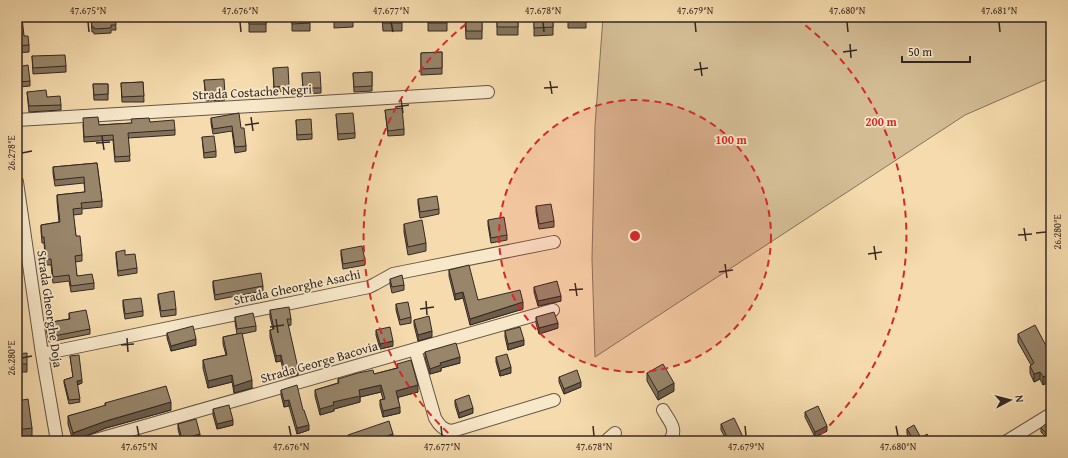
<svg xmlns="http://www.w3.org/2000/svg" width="1068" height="458" viewBox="0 0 1068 458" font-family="'Gentium Book Plus',serif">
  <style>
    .green { fill: #d4bd95; stroke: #84725c }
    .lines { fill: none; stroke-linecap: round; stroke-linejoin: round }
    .minor-casing { stroke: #645545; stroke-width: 14 }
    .minor { stroke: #f8e8ca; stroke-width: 12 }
    .wall { fill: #83725b; stroke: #342822 }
    .shaded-wall { fill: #6a5d4a; stroke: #342822 }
    .building { fill: #98856a; stroke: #342822 }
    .ticks { fill: none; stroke: #342822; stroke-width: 1.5 }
    .ring { fill: none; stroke: #d62828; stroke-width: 2; stroke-dasharray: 7 5 }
    .labels { text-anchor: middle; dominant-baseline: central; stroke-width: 3.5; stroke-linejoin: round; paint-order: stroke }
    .street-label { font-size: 13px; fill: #342822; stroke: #f8e8ca }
    .centre { fill: #d62828; stroke: #f8e8ca; stroke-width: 2 }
    .ring-label { font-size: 12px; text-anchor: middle; font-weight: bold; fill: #d62828; stroke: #f8e8ca; stroke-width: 3.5; stroke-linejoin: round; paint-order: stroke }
    .neatline { fill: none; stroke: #342822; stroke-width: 1.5 }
    .ticks-label { font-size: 10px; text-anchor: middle; fill: #342822 }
  </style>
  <rect width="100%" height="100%" fill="#f5dbad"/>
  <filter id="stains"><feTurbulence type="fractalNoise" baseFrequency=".005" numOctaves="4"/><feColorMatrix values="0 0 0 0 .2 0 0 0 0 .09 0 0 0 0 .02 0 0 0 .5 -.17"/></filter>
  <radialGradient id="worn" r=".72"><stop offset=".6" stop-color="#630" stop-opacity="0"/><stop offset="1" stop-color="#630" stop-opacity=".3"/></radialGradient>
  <path class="green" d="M603,17H1051V79L1043,81L965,115L595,357L592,259L595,126Z"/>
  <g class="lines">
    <g class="minor-casing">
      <path id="minor" d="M17,120L488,92
        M17,182L42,354L57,441
        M415,349L435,418C439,425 443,430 452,431L554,400
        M42,354L369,287L375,284L393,274L554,242
        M663,410C669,421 679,430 669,441
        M92,441L553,310
        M606,441L615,433
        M1007,441L1051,414"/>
    </g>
    <use href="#minor" class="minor"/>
  </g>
  <path class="wall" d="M17,17L24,36L29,45V52L17,53Z
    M91,17H115L116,30H111V33L94,34V32H92Z
    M249,17H266V32H249Z
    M292,17H310V31H292Z
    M334,17H353V27L334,28Z
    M382,17H402V31H383Z
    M428,17H447V31H428Z
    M465,17H482V39H466Z
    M497,17H518V35H497Z
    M534,17H553V35L534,36Z
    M568,17H586V28H568Z
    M442,52V74L421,75V53Z
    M32,56L66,66V72L33,74Z
    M17,67L30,81V86L19,87V84H17Z
    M273,68L289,86V91L274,92Z
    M372,72V91L354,92L353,73Z
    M302,73L321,88V93L303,94Z
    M204,80L225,95V100L206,101Z
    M143,82L144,102H122L121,83Z
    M93,84H108V100H94Z
    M27,92L47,97L61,105V110L29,112Z
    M385,110L404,129V135L388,136Z
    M336,114L355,133V138L338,140Z
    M211,118L241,128L246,146V151L235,153L232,131L213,134L211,123Z
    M296,120L312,134V139L297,140Z
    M150,122L175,130V135L128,138L130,161L115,162L113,140L84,142L83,124L99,125Z
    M202,137L216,151V157L204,158Z
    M97,163L102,201V207L82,209V214L73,215L76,236L82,255V261L75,262L77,276L94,283V289L71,292L69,281L53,283L51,265H46L44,243H42L41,231V225L59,222L57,201V195L85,192L84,183L55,186L53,173V167Z
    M418,199L439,209V214L420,218L418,204Z
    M536,206L554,221V227L539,229L536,212Z
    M488,220L507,235V240L491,243L488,225Z
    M404,224L426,243V251L408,255L404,232Z
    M341,250L365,260V265L343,269L341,255Z
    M116,252L125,255L137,268V273L118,276L116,257Z
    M449,270L478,300L523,309L470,325L463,298L455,300L449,276Z
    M390,279L404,285V290L392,293L390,284Z
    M213,281L263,286V291L215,300L213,287Z
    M534,287L561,301L538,306L534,292Z
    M158,294L176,309V315L161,317L158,299Z
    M123,300L143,311V316L125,319L123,306Z
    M396,304L411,317V323L400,325L396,310Z
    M270,310L291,319V325L288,326L298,375L285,378L281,361L276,362L270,337V330L273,329L270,317Z
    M69,313L90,329V334L49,342L46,329V323L69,319Z
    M235,317L256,326V331L242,334L252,388L234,393L232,382L208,388L203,368V360L226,355L223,344V337L237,334L235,322Z
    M536,317L558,328L539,334L536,323Z
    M414,320L432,337L418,341L414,325Z
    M376,330L393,346L380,349L376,335Z
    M505,331L524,345L508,350L505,337Z
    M167,333L196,345L171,351L167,338Z
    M1018,334L1051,355L1043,385L1040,379L1034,382L1030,373V366L1031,365L1018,342Z
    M425,352L460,363L441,368V371L430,374L425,358Z
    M17,354L27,364V372H17Z
    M70,356L82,383L77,385L80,402L69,404L64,383V380L73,377Z
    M496,357L511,373L500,376L496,362Z
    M397,364L418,392L398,397L400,413L383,417L380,406V400L383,399L381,392L360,397V402L334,409V411L320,415L315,396V390L338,383V379L374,374L397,368Z
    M647,373L674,391L658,400L647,381Z
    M559,377L581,387L564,394L559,382Z
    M281,390L303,410L309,430L297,434L289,406L284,407L281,395Z
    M455,400L473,413L459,418L455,405Z
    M17,401L32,428V436L17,438Z
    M105,403L171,410L106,428L73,441L68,424V416L105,406Z
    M213,409L233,425L217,429L213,415Z
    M805,412L827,431L815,437L805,417Z
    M178,424L200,439L193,441H181L178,429Z
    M721,424L744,441H727L721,430Z
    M1051,424V441H1050L1041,432V428Z
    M907,429L921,438L931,441H911L907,434Z"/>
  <path class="shaded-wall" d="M463,292V298L455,300V294Z
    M561,296V301L538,306V301Z
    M523,302V309L470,325V319Z
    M558,323V328L539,334V328Z
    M432,331V337L418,341V335Z
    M196,339V345L171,351V346Z
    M524,340V345L508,350V344Z
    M393,341V346L380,349V344Z
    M281,355V361L276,362V356Z
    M460,357V363L441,368V371L430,374V369L440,363Z
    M511,367V373L500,376V371Z
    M298,368V375L285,378V372Z
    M1040,372V379L1034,382V374Z
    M1051,373V381L1043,385V377Z
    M232,375V382L208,388V381Z
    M82,380V383L77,385V381Z
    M252,380V388L234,393V386Z
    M581,382V387L564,394V389Z
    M674,383V391L658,400V392Z
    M381,385V392L360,397V402L334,409V411L320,415V409L359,390Z
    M418,385V392L396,398V391Z
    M289,400V406L284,407V401Z
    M171,402V410L106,428L73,441V433L106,421Z
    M400,407V413L383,417V411Z
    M473,408V413L459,418V413Z
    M233,420V425L217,429V424Z
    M309,425V430L297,434V428Z
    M827,426V431L815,437V432Z
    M200,434V439L193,441H182V439Z
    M393,434V439L387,441H371Z"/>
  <path class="building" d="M17,17H22L24,36H28L29,45L17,46Z
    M91,17H115L116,25H111V28L94,29V27H92Z
    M249,17H266V24H249Z
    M292,17H310V23L292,24Z
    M334,17H353V19L334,20Z
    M382,17H402V23H383Z
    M428,17H447V23H428Z
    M466,17H482V31H466Z
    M497,17H518V27H497Z
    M534,17H553V27L534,28Z
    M568,17H586V20H568Z
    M442,52V68L421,69V53Z
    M65,55L66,66L33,68L32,56Z
    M28,65L30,81L19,82V79H17V67Z
    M288,67L289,86L274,87L273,68Z
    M320,72L321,88H303L302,73Z
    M372,72V86L354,87L353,73Z
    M224,79L225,95L206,96L204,80Z
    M143,82L144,96L122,97L121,83Z
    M93,84H108V94L94,95Z
    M46,90L47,97L60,96L61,105L29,106L27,92Z
    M402,108L404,129L388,131L385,110Z
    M239,113L241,128H244L246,146L235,147L232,126L213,129L211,118Z
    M353,113L355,133L338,134L336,114Z
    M98,117L99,125L132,123L131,119L149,118L150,122L174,120L175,130L128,133L130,156L115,157L113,135L84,137L83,118Z
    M311,119L312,134L297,135L296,120Z
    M214,136L216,151L204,153L202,137Z
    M97,163L102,201L81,203L82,208L73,209L76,236H80L82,255L75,256L77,276L92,274L94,283L71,286L69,275L53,277L51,259H46L44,237H42L41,225L60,222L57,195L85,192L84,177L55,180L53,167Z
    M437,196L439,209L420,212L418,199Z
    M551,204L554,221L539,224L536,206Z
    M504,217L507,235L491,238L488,220Z
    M422,220L426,243L408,247L404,224Z
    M362,246L365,260L343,264L341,250Z
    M125,250V255L135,254L137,268L118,271L116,252Z
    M469,265L478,300L520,290L523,302L470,319L463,292L455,294L449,270Z
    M261,273L263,286L215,295L213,281Z
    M402,275L404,285L392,287L390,279Z
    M557,281L561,296L538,301L534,287Z
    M174,291L176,309L161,311L158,294Z
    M141,298L143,311L125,314L123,300Z
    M408,302L411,317L400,320L396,304Z
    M289,307L291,319H287L298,368L285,372L281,355L276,356L270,330L274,329L270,310Z
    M86,310L90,329L49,337L46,323L70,319L69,313Z
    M554,312L558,323L539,328L536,317Z
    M253,313L256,326L237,329L235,317Z
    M429,316L432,331L418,335L414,320Z
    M1035,325L1051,355V373L1043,377L1040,372L1034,374L1030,366L1034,363L1018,334Z
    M193,326L196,339L171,346L167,333Z
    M390,327L393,341L380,344L376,330Z
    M520,327L524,340L508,344L505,331Z
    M242,333L252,380L234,386L232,375L208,381L203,360L227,355L223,337Z
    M456,343L460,357L440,363L441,365L430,369L425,352Z
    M27,353V364H17V354Z
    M507,354L511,367L500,371L496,357Z
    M79,355L82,380L77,381L80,399L69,400L64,380L73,377L70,356Z
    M411,360L418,385L396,391L400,407L383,411L380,400L385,399L381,385L359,390L360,396L333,402L334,405L320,409L315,390L339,383L338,379L358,373L373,370L374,374L398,368L397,364Z
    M663,364L674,383L658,392L647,373Z
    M577,370L581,382L564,389L559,377Z
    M297,385L303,410H304L309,425L297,428L289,400L284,401L281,390Z
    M166,386L171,402L106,421L73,433L68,416L106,405L105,403Z
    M469,395L473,408L459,413L455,400Z
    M28,399L32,428L17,430V401Z
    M229,405L233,420L217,424L213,409Z
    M818,406L827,426L815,432L805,412Z
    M734,418L744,439L740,441H729L721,424Z
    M196,419L200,434L182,439L178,424Z
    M389,421L393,434L371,441H350L348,435Z
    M1049,421L1051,424V438L1041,428Z
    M914,425L921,438L927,434L931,441H914L907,429Z"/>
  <path class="ticks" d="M88,22L89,32M240,22L241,32M391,22L393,32M543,22L544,32M695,22L696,32M847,22L848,32M999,22L1000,32M850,44L851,58M843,52L857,50M700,62L702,76M694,70L708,68M550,81L552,94M544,88L558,87M401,99L403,113M395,107L409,105M251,117L253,131M245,125L259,123M102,136L104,150M96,143L110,142M22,153L32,151M1024,228L1026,241M1036,233L1046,232M1018,235L1032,234M874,246L876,260M868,254L882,252M725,264L727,278M719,272L733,270M575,283L577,296M569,290L583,289M426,301L427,315M420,309L434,307M276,319L278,333M270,327L284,325M127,338L128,352M121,345L134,344M22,358L32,356M137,426L139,436M289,426L291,436M441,426L442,436M593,426L594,436M745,426L746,436M896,426L898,436"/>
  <circle cx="635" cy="236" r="136" fill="#d62828" fill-opacity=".12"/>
  <g class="ring">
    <circle cx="635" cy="236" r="136"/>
    <path d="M457 441A271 271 0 0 1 474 18M796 18A271 271 0 0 1 813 441"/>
  </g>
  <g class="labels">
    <g class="street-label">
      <text transform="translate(252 92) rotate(-3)">Strada Costache Negri</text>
      <text transform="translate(297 287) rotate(-12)">Strada Gheorghe Asachi</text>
      <text transform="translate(50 309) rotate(82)">Strada Gheorghe Doja</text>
      <text transform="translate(319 362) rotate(-16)">Strada George Bacovia</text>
    </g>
  </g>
  <circle cx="635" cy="236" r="6" class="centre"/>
  <g class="ring-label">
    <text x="881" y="126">200 m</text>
    <text x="731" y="144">100 m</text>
  </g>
  <rect width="1068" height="458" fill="none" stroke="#f5dbad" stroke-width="44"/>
  <g transform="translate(1010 400) rotate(83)" stroke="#f8e8ca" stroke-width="3" paint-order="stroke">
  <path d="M0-3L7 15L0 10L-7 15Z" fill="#342822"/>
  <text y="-6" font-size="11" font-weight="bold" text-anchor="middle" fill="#342822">N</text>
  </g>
  <path d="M902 56v6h68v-6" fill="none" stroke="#342822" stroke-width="2"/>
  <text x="908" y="56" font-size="12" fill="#342822" stroke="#f8e8ca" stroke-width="3" paint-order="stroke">50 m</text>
  <rect x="22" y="22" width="1024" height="414" class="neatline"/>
  <g class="ticks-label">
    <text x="88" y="14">47.675°N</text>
    <text x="240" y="14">47.676°N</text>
    <text x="391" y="14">47.677°N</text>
    <text x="543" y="14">47.678°N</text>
    <text x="695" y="14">47.679°N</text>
    <text x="847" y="14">47.680°N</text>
    <text x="999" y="14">47.681°N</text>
    <text transform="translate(11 153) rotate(-90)" y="4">26.278°E</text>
    <text transform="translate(1057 232) rotate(-90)" y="4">26.280°E</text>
    <text transform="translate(11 358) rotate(-90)" y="4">26.280°E</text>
    <text x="139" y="450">47.675°N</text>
    <text x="291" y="450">47.676°N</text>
    <text x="442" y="450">47.677°N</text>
    <text x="594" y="450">47.678°N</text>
    <text x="746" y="450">47.679°N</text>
    <text x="898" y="450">47.680°N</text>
  </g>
  <rect width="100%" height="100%" filter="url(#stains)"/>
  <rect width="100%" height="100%" fill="url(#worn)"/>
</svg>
